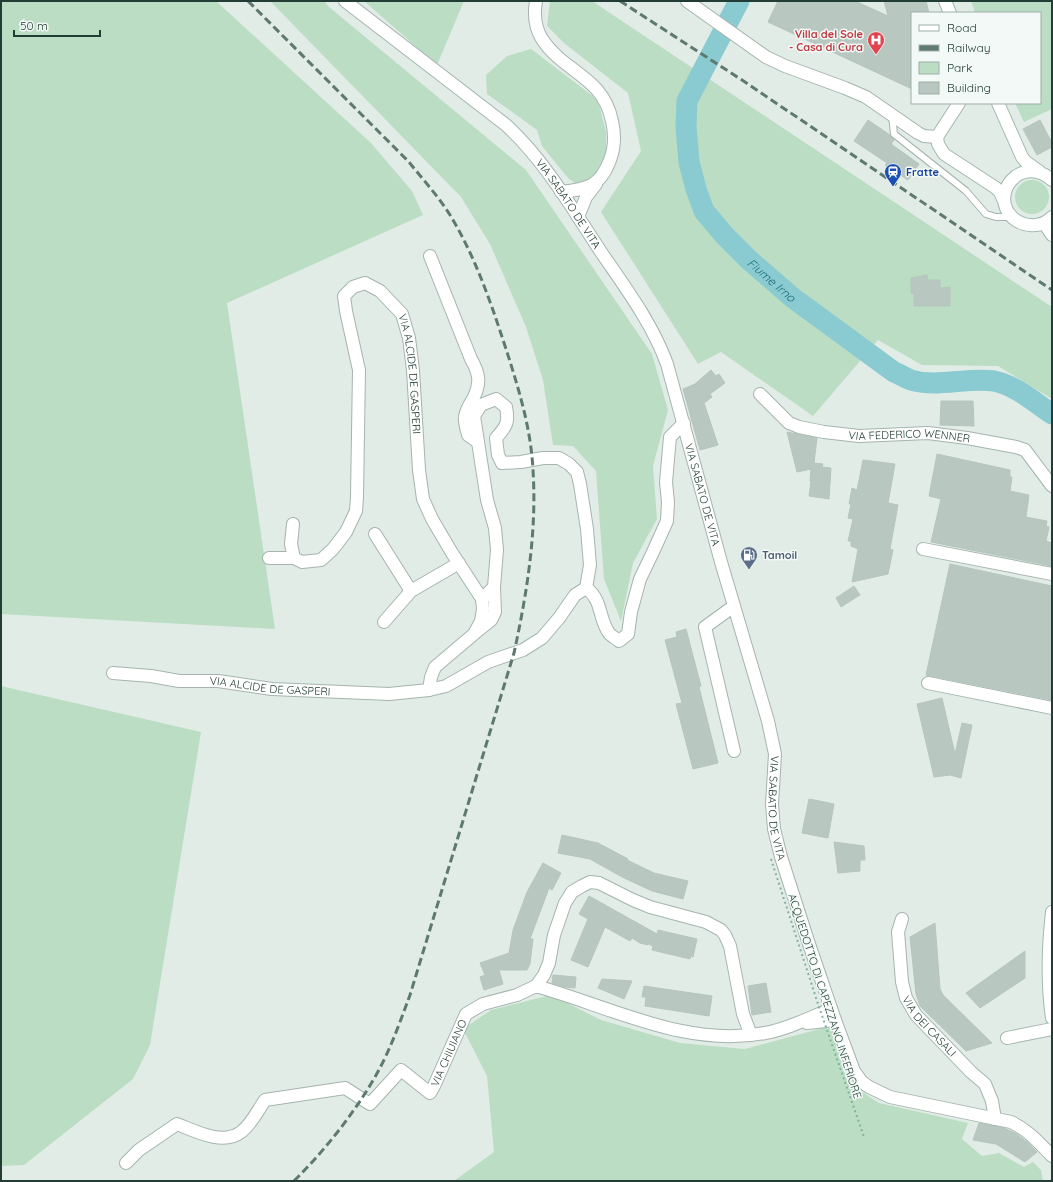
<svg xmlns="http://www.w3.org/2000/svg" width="1053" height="1182" viewBox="0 0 1053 1182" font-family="Quicksand,sans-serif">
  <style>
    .green { fill: #bbddc3 }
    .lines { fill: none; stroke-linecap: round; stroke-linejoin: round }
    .river { stroke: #8acad1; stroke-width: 21 }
    .building { fill: #b8c7c0; stroke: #b5c6be }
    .service-casing { stroke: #a5b4ae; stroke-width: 8 }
    .minor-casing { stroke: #a5b4ae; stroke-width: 14 }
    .tertiary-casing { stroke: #a5b4ae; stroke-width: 14 }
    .secondary-casing { stroke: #a1b8af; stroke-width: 14 }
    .service { stroke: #fff; stroke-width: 6 }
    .minor { stroke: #fff; stroke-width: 12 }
    .tertiary { stroke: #fff; stroke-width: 12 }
    .secondary { stroke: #fff; stroke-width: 12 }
    .rail { stroke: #5d7970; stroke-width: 3; stroke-dasharray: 8 4; stroke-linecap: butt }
    .path-bridge { stroke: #83b09f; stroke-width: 2; stroke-dasharray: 2 3; stroke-linecap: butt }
    .labels { text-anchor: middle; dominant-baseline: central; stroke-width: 3; stroke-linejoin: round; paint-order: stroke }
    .health-label { font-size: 11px; font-weight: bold; fill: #be3a42; stroke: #f3f9f6; text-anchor: end }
    .transit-label { font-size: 11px; font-weight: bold; fill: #164399; stroke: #f3f9f6; text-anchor: start }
    .street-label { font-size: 11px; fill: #223d35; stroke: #f3f9f6 }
    .service-label { font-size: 11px; font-weight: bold; fill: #4e5e75; stroke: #f3f9f6; text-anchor: start }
    .water-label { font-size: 12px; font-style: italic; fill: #1c6e79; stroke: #f3f9f6 }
  </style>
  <rect width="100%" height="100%" fill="#e2ece7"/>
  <path class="green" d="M1,1H216L371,143L412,191L423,215L227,303L275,629L1,614Z
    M270,1H324L329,7L526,170L652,354L668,410L653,466L657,519L633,563L621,621L604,579L596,471L573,446L553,445L543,380L526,327L490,244L461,197Z
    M364,1H464L437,65Z
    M550,1H592L1052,307V399L998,366L922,365L878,340L813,416L721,352L698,364L601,212L641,151L628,93L564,43L547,26Z
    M971,1H1052V109L1024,122L1015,103H1040V13H975Z
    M531,49L598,100L606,132V154L594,176L579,186L568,178L542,146L537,130L487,94L486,75L507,56Z
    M1015 197a17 17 0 1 1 34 0a17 17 0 1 1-34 0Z
    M1,686L201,732L150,1045L133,1079L24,1165L1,1166Z
    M551,995L601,1020L680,1043L745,1049L830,1026L848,1083L879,1103L968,1123L962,1139L982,1156L999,1153L1024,1167L1033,1162L1041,1170L1043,1181H454L494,1152L487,1076L463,1029L491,1010Z"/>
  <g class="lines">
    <path class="river" id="s1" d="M739,1L687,101L686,127L689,162L696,189L704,211L725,236L748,259L793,298L894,372C900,374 905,378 911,380C937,388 967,377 994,381C1015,385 1034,402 1052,414"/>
  </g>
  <path class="building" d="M778,1H855L888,16L884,1H926L929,13H912V89L768,22Z
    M868,120L890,135L894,140L891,144L919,164L908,180L885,165L887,163L854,141Z
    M1040,120L1052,143V147L1037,155L1023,129Z
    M927,275L928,280H940V288L950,287V306H914V294L911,293V278Z
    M711,370L716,376L719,374L725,383L710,394L712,397L704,403L718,445L700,450L683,389L695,384Z
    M941,401H973L974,426L940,425Z
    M787,432L817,438L814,463L823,464L822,467L831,468L829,499L809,496L811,481H810L811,469L797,472Z
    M937,454L1010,470V477H1012L1010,491L1029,495L1026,517L1047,521L1046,526L1049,527L1046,541L1052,543V566L931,542L941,499L929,496Z
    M863,460L895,464L888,503L898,505L890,549L893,550L888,574L852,582L858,549L851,546V541H848L853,519L848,518L851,504H849L852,488L857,490Z
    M950,564L1052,586V700L926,675Z
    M854,586L860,595L841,607L836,598Z
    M686,629L701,686L699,687L718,763L693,769L676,704L682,703L665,640L677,637L676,632Z
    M942,698L955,754L962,723L972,725L961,778L950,775L934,777L917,704Z
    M809,799L834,804L828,838L802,833Z
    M562,835L598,843L628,859L627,860L654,873L688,881L683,899L652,891L622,877L590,859L558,853Z
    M834,842L864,846L865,860H860V871L838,873Z
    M543,863L561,873L552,890L549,888L530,939H533L530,964L527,970H499L503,984L484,990L480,977L485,975L480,963L509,953L513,930L527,892Z
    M589,896L657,934L658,930L697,939L693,957L691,956L690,959L652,950L653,946L650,945V943L648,945L640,943L632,938L630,941L605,927L588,967L571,960L588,919L579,914Z
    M935,923L940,989L943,995L992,1043L966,1051L920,1006L916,994L910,937Z
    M1025,951V978L980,1008L966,993Z
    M553,975L576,977L575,988L565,987L552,983Z
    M602,979L632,981L624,999L598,988Z
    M766,983L771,1012L752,1015L748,986Z
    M644,986L712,996L709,1016L645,1006L646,997H642Z
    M979,1123L1004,1128L1015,1133L1028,1143L1037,1152L1025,1162L996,1144L973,1140Z"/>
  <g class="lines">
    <g class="service-casing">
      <path id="service" d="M892,115L894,134L966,191L986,214L996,217H1011"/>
    </g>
    <g class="minor-casing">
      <g id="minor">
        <path d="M536,1C534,13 535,28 542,39C564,73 603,76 612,121C615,134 615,147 610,160C600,187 587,189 561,192"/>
        <path d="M687,1L766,57L785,66L845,88L866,97L918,133L924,136L937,137"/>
        <path d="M578,217L586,197L596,184"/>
        <path d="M430,256L471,359C479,373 481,382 474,397C470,404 466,409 465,417C464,422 467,430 468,435L478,442"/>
        <path id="s2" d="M760,394L789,423L799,427L824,432L859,436L928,433L967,438L1016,447L1025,450L1052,486"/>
        <path id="s3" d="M293,524L291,544L294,558L302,562L321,560L333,549L346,532L356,511L357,497L359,370L346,311L344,296L353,287L365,283L380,291L402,314L409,338L413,370L419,470L423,499L432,519L452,553L482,599L483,609L481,621L474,634L435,667L431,677L429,690"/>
        <path d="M375,534L411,591"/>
        <path d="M923,549L1052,574"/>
        <path d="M269,558H294"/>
        <path d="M482,599L494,587L497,550L495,528L487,500L474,416L481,405L496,399L506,407C509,422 507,426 496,438L498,455L502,463L521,462L543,458H559L569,464L577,472L580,484L587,529L590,565L586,588"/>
        <path d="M734,606L705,627L734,751"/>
        <path d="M384,622L411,591L459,563"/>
        <path d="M476,632L491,620L495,612L494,587"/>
        <path id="s4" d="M113,673L151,676L179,681H218L272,689L389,694L429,690L446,686L488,662L523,650L542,638L559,618L575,595L586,588C603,600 598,618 609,633C611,636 616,638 619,641L628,634L631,612L640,579L653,552L667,521L668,502L666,482L670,437L684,423"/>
        <path d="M928,683L1052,708"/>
        <path id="s5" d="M902,919L898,932L902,982L906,998L916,1015L971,1072L985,1084L992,1101L995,1119"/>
        <path d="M536,986L544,975L549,963L554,935L565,903L572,892L582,886L590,882L599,883L633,900L650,907L706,922L721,930L725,935L730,946L743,1014L751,1035"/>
        <path d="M807,1023L835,1020"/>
        <path d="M1007,1038L1052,1029"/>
        <path id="s6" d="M126,1163L139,1150L177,1124C195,1131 223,1146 241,1132C251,1125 258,1110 265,1100L345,1088L370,1104L401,1070L430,1093L434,1086L466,1014L483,1004L517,995L536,986C611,1007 686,1048 765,1033C788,1029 809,1018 831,1009"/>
      </g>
    </g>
    <g class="tertiary-casing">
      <g id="tertiary">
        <path id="s7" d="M345,1L506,125C545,161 572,208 601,252C625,287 652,323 667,364L721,562L768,721L775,754L772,804L774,829L781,857L808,941L835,1020L854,1071L862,1082L869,1087L890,1097L1011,1122C1028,1130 1039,1143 1052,1156"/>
      </g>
    </g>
    <g class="secondary-casing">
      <path id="secondary" d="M945,1L950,13
        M959,103L937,137L938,144L944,154L996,188L1000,192L1004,201
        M998,103L1022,157L1026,162L1040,172
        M1052,180C1021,153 988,195 1013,218C1018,222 1023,225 1030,225C1038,226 1046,223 1052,217
        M1044,223L1052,235
        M1052,912C1048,947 1047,983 1052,1018"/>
    </g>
    <use href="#service" class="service"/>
    <use href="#minor" class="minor"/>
    <use href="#tertiary" class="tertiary"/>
    <use href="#secondary" class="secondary"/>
    <path class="rail" d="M248,1L409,162C424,181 441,199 453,220C477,261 492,306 507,352C519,390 531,429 533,470C537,531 527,593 514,653L410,995C400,1022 390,1051 375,1077C353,1115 325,1150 294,1181
      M620,1L745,82L1052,290"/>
    <path class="path-bridge" d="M771,859L818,1004L864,1137"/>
  </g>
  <defs>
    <g id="hospital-pin" transform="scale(0.9)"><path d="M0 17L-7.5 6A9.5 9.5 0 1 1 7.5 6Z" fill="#e0444e" stroke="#f3f9f6"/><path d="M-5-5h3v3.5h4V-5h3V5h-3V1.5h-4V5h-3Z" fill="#fff"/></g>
    <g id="station-pin" transform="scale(0.9)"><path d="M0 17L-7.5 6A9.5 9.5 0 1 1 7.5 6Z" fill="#1a4fb4" stroke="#f3f9f6"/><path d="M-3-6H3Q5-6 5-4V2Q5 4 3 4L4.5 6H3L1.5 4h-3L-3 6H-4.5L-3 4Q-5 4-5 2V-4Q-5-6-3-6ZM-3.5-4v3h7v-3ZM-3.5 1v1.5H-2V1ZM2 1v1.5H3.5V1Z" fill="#fff"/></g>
    <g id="fuel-pin" transform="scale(0.9)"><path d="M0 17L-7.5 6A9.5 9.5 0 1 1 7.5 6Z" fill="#5c6f8a" stroke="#f3f9f6"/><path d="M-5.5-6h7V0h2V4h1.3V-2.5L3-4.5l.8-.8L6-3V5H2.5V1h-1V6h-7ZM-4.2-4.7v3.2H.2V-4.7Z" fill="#fff"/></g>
  </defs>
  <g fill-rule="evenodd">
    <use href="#hospital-pin" x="876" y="40"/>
    <use href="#station-pin" x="893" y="172"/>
    <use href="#fuel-pin" x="749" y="555"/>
  </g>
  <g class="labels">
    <g class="health-label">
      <text x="863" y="34">Villa del Sole<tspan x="863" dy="13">- Casa di Cura</tspan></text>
    </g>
    <g class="transit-label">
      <text x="906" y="172">Fratte</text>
    </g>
    <g class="street-label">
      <text stroke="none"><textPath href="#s7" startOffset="304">VIA SABATO DE VITA</textPath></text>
      <text stroke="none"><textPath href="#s3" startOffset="475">VIA ALCIDE DE GASPERI</textPath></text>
      <text stroke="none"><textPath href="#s2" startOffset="163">VIA FEDERICO WENNER</textPath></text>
      <text stroke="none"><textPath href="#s7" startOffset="628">VIA SABATO DE VITA</textPath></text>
      <text stroke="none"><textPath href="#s4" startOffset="158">VIA ALCIDE DE GASPERI</textPath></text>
      <text stroke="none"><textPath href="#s7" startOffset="952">VIA SABATO DE VITA</textPath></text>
      <text transform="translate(825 996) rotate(72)">ACQUEDOTTO DI CAPEZZANO INFERIORE</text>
      <text stroke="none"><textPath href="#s5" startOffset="117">VIA DEI CASALI</textPath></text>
      <text stroke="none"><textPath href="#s6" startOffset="410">VIA CHIUIANO</textPath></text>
    </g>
    <g class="service-label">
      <text x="762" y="555">Tamoil</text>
    </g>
    <g class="water-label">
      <text stroke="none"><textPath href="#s1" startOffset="322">Fiume Irno</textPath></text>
    </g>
  </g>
  <rect width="1053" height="1182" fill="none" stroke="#223d35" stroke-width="4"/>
  <rect x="911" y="12" width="130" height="92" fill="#f3f9f6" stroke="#9faea9"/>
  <rect x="919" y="25" width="20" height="6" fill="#ffffff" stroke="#9faea9"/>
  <text x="947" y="32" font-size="12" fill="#223d35">Road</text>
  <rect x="919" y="45" width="20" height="6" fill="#5d7970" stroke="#9faea9"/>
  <text x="947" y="52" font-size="12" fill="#223d35">Railway</text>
  <rect x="919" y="62" width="20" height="12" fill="#bbddc3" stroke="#9faea9"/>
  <text x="947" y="72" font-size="12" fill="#223d35">Park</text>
  <rect x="919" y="82" width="20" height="12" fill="#b8c7c0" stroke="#9faea9"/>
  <text x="947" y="92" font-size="12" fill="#223d35">Building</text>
  <path d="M14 30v6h86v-6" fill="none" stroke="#223d35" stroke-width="2"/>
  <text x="20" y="30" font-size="12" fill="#223d35" stroke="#f3f9f6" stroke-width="3" paint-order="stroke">50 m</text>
</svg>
